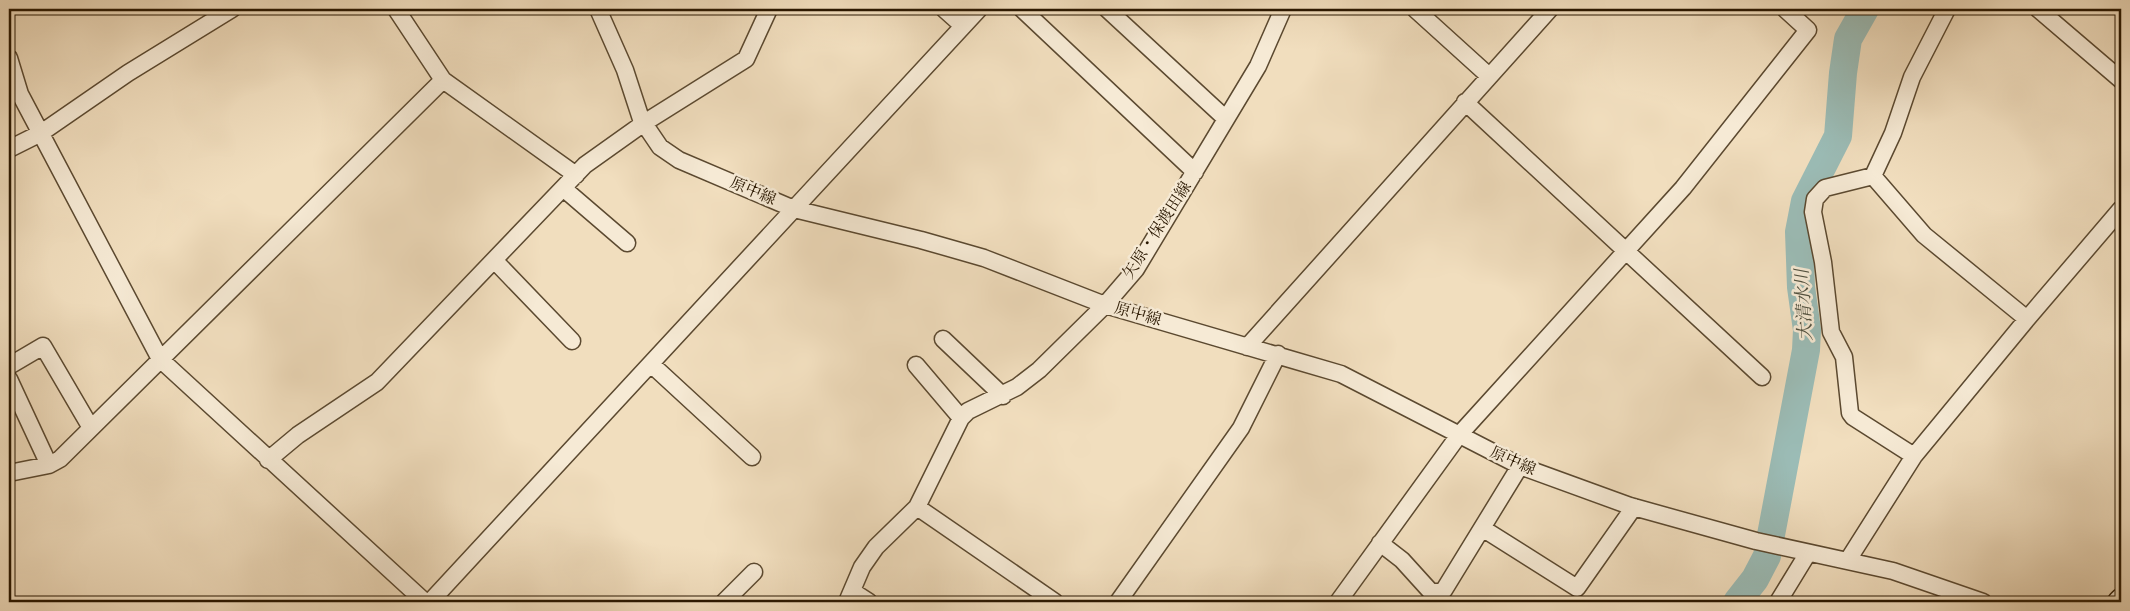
<svg xmlns="http://www.w3.org/2000/svg" width="2130" height="611" viewBox="0 0 2130 611" font-family="Cardo,'Noto Serif JP',serif">
  <style>
    .lines { fill: none; stroke-linecap: round; stroke-linejoin: round }
    .river { stroke: #9bbcb6; stroke-width: 28 }
    .minor-casing { stroke: #5b4930; stroke-width: 19 }
    .secondary-casing { stroke: #291700; stroke-width: 25 }
    .minor { stroke: #f6ead5; stroke-width: 16 }
    .secondary { stroke: #f6ead5; stroke-width: 22 }
    .labels { text-anchor: middle; dominant-baseline: central; stroke-width: 5; stroke-linejoin: round; paint-order: stroke }
    .street-label { font-size: 16px; fill: #291700; stroke: #f6ead5 }
    .water-label { font-size: 18px; font-style: italic; fill: #515140; stroke: #f6ead5 }
  </style>
  <rect width="100%" height="100%" fill="#f1debe"/>
  <filter id="stains"><feTurbulence type="fractalNoise" baseFrequency=".004" numOctaves="4"/><feColorMatrix values="0 0 0 0 .2 0 0 0 0 .09 0 0 0 0 .02 0 0 0 .5 -.17"/></filter>
  <radialGradient id="worn" r=".72"><stop offset=".6" stop-color="#630" stop-opacity="0"/><stop offset="1" stop-color="#630" stop-opacity=".3"/></radialGradient>
  <g class="lines">
    <path class="river" d="M1737,602L1755,579L1767,556L1806,350L1807,330L1801,287L1799,232L1805,201L1838,136L1843,73L1848,39L1865,9"/>
    <g class="minor-casing">
      <path id="minor" d="M396,9L443,80L576,175
        M598,9L625,70L641,119L660,147L679,160L794,209L921,240L984,258L1105,305L1341,374L1520,466L1630,506L1756,541L1893,571L1983,602
        M944,9L963,26
        M1022,9L1195,172
        M1107,9L1226,119
        M1415,9L1489,76
        M2038,9L2121,80
        M9,58L20,94L160,359L425,602
        M1465,102L1762,377
        M9,149L41,133L128,73L232,9
        M1873,176L1924,235L2027,319
        M563,188L627,243
        M494,260L572,341
        M943,339L1003,396
        M1247,347L1550,9
        M651,364L752,457
        M916,365L961,418
        M9,366L43,346L91,428
        M9,379L49,465
        M1914,456L1853,417L1850,413L1844,357L1831,332L1823,262L1813,212L1815,199L1825,188L1873,176L1893,133L1912,77L1947,9
        M268,460L298,435L377,382L585,165L644,123L746,59L769,9
        M9,473L49,465L60,459L443,80
        M917,507L1055,602
        M1482,528L1577,588L1634,507
        M1380,543L1402,560L1431,592H1440L1444,590L1520,466
        M1848,560L1914,456L2027,319L2121,209
        M852,591L869,602
        M430,602L979,9
        M724,602L754,572
        M847,602L862,567L876,547L917,507L961,418L968,411L1017,387L1039,370L1105,305L1136,269L1258,66L1283,9
        M1118,602L1241,428L1278,354
        M1338,602L1459,435L1683,188L1808,30L1785,9
        M1778,602L1808,553"/>
    </g>
    <g class="secondary-casing">
      <path id="secondary" d="M2119,602L2121,600"/>
    </g>
    <use href="#minor" class="minor"/>
    <use href="#secondary" class="secondary"/>
  </g>
  <g class="labels">
    <g class="street-label">
      <text transform="translate(753 191) rotate(23)">原中線</text>
      <text transform="translate(1157 230) rotate(-57)">矢原・保渡田線</text>
      <text transform="translate(1138 314) rotate(16)">原中線</text>
      <text transform="translate(1513 461) rotate(24)">原中線</text>
    </g>
    <g class="water-label">
      <text transform="translate(1804 305) rotate(-93)">大清水川</text>
    </g>
  </g>
  <rect width="2130" height="611" fill="none" stroke="#f1debe" stroke-width="30"/>
  <rect x="10" y="10" width="2110" height="591" fill="none" stroke="#291700" stroke-width="2.5"/>
  <rect x="15" y="15" width="2100" height="581" fill="none" stroke="#291700"/>
  <rect width="100%" height="100%" filter="url(#stains)"/>
  <rect width="100%" height="100%" fill="url(#worn)"/>
</svg>
